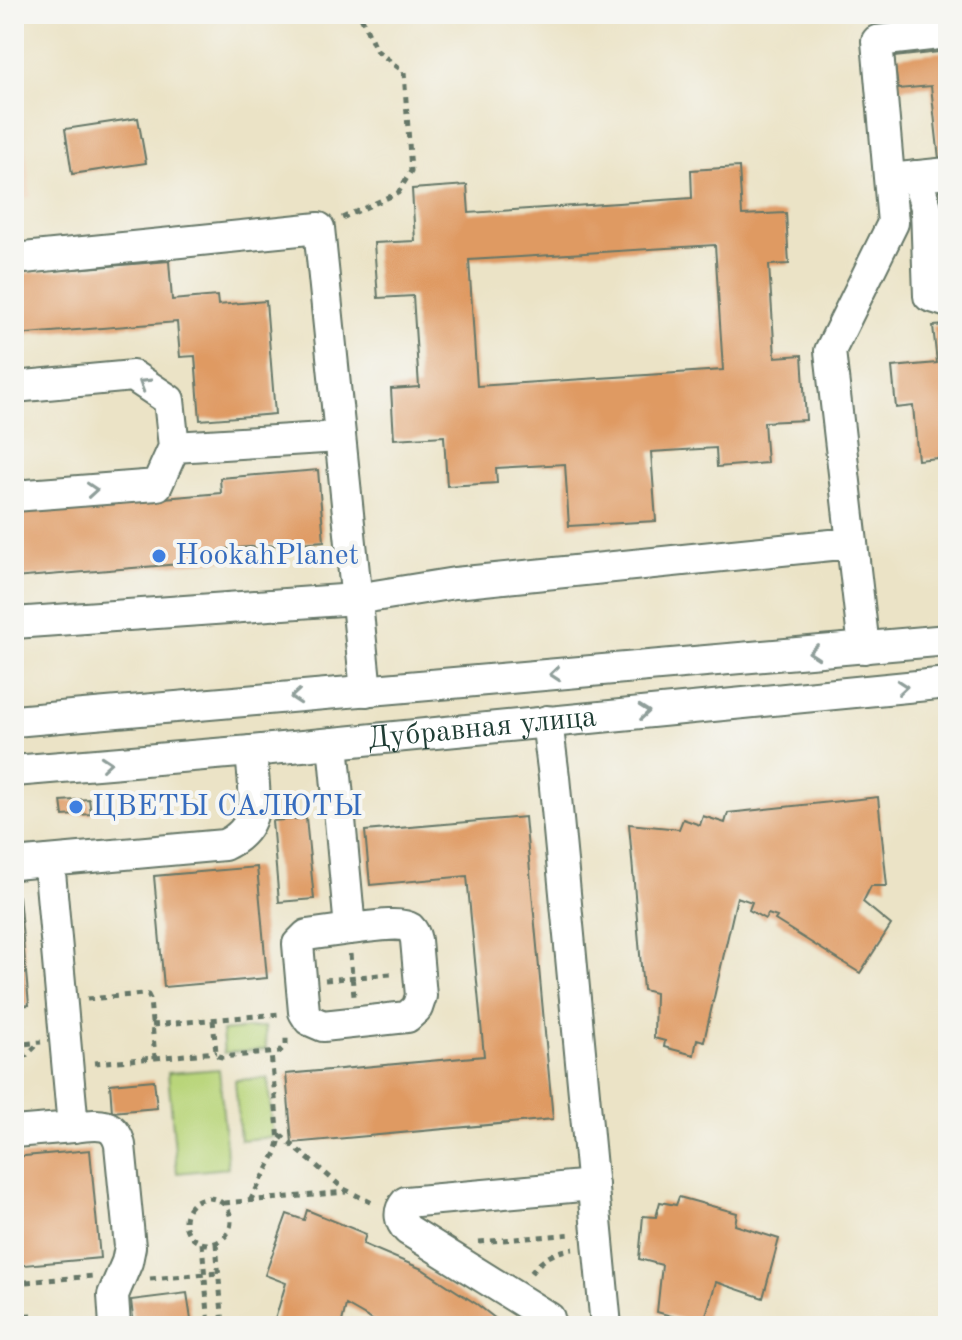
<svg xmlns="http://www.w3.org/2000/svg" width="962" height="1340" viewBox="0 0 962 1340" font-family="'Old Standard TT',serif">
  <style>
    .built { fill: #efd6bc }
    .green { fill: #b9d57a; stroke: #6c8957; stroke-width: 2 }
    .building { fill: #df9a62; fill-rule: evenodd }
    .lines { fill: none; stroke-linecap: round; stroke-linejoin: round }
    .minor-casing { stroke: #667767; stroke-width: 34 }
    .path { stroke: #667767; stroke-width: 5; stroke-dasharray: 6 6; stroke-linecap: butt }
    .minor { stroke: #fff; stroke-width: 30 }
    .oneway { stroke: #8f9e9a }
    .shop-dot { fill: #3f7fe0; stroke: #f6f6f2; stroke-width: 3 }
    .labels { text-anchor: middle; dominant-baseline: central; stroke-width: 8; stroke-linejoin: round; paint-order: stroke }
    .shop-label { font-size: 30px; fill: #366cbe; stroke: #f6f6f2; text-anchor: start }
    .street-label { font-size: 30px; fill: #1f3d34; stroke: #f6f6f2 }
  </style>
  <rect width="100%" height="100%" fill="#f6f6f2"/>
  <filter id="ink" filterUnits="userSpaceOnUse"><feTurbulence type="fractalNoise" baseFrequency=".0125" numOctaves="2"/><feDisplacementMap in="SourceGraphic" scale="16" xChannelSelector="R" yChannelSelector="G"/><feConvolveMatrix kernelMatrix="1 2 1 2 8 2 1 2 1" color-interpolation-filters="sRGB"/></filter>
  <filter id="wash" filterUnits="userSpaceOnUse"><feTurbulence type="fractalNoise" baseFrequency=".006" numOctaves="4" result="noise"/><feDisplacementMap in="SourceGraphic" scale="32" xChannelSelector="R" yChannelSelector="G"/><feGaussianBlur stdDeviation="1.8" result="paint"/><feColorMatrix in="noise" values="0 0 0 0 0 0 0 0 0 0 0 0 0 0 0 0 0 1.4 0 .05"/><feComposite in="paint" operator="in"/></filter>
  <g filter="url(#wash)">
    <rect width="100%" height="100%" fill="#ebe3c6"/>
    <path class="built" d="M14,35L31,197L14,200Z"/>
    <path class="green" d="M265,1027L266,1049L224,1053L222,1031Z
      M219,1069L228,1168L177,1173L168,1073Z
      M268,1078L273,1137L240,1140L235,1080Z"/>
    <g id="blocks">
      <path class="building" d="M948,51V159H939L931,86L898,89L894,57Z
        M138,118L146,163L72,174L65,129Z
        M739,167L742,215L786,213L789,264L769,265L775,357L802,355L806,420L764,422L767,463L717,467L716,448L651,452L656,521L569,526L565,464L496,468L497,483L447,486L444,436L394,439L391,389L419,387L413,296L378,298L374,243L415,241L412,189L467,185L469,213L692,198L691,170ZM715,245L723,370L477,386L469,260Z
        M169,261L172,300L217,296L218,305L266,301L275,414L200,420L195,356L180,357L177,322L14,335V274Z
        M948,325V457L918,460L913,406L896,408L892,367L937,363L933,326Z
        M318,470L324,541L226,549L227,560L14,578V511L221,493L220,478Z
        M878,797L887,886H871L863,902L891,925L860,973L775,920L777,917L768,914L765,919L749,910L752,902L737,897L704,1041L697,1039L694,1055L664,1047L665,1041L654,1038L655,993L643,990L629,824L679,829L683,819L700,825L703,816L725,823L728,813Z
        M89,799L91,814L63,816L61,801Z
        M525,817L553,1119L292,1143L286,1074L484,1056L467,876L370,885L365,831Z
        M306,818L314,899L279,902L272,821Z
        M257,867L267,978L164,987L154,876Z
        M19,896L29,1005L14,1006V897Z
        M154,1080L157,1108L112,1112L110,1084Z
        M90,1150L100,1258L14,1266V1157Z
        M679,1197L737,1213L735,1225L779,1239L763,1298L716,1282L703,1325L657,1312L662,1265L639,1259L643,1216L656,1217L660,1202L676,1205Z
        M307,1210L366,1234L363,1244L422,1269L478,1305L505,1326H383L346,1305L341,1326H273L286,1283L265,1275L287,1214L304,1220Z
        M187,1293L192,1326H134L131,1300Z"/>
    </g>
  </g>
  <g filter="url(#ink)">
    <use href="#blocks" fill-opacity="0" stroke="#667767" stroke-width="2"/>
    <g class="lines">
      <g class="minor-casing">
        <g id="minor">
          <path d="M916,176L926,207L929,296L948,302"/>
          <path d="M899,178L948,173"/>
          <path d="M14,259L319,228L366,691"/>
          <path d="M14,387L133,376L169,400L174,447L157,485L14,496"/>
          <path d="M174,447L340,437"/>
          <path d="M14,623L356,599L455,583L831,545H852"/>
          <path d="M864,648L830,351L893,223L877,41L948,33"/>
          <path d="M14,721L948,640"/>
          <path d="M547,721L554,777L606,1326"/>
          <path d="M333,743L350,929L307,935L298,944L304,1012L309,1020L323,1026L407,1017L417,1008L421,996L416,940C415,935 414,932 410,928C400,921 363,928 350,929"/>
          <path id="s1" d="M14,771L251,751L948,683"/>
          <path d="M49,861L73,1127C94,1125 114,1119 120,1145L130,1247L127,1262L113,1295L115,1326"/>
          <path d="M14,864L224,845C266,826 253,788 251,751"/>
          <path d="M14,1132L73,1127"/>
          <path d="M549,1318L408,1230C400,1222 397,1212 406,1202L593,1185"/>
        </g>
      </g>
      <path class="path" d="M342,218L398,193L411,171L404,72L376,50L360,14
        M350,954L354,996
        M325,980L391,974
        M87,999L143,994L148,995L150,999L155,1058L95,1063
        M213,1020L216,1052L218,1056L222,1057L279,1052L286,1045V1034
        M152,1025L279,1014
        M14,1045L41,1042
        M155,1058L216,1052
        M14,1067L39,1043
        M280,1135L344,1189L374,1204
        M185 1221a23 23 0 1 1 46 0a23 23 0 1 1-46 0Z
        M250,1201L276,1153L279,1142L271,1053
        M224,1203L346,1192
        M479,1242L573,1234
        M202,1243L209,1326
        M216,1243L223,1326
        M531,1273C542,1259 555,1251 573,1249
        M150,1279L219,1273
        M14,1283L93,1276
        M14,1316L32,1315L53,1326"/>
      <use href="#minor" class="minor"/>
    </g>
    <defs><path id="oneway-chevron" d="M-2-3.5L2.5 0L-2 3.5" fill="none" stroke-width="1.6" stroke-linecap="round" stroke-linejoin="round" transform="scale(2)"/></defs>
    <g class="oneway">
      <use href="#oneway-chevron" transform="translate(144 384) rotate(-148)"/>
      <use href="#oneway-chevron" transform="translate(92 490) rotate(-4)"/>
      <use href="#oneway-chevron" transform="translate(814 652) rotate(175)"/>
      <use href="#oneway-chevron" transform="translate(555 674) rotate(175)"/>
      <use href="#oneway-chevron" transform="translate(902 687) rotate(-5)"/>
      <use href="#oneway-chevron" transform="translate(296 697) rotate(175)"/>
      <use href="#oneway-chevron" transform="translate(644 712) rotate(-6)"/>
      <use href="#oneway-chevron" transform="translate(106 763) rotate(-5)"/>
    </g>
  </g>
  <g class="shop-dot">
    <circle cx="159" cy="556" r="8"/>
    <circle cx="76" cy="807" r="8"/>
  </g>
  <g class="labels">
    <g class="shop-label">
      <text x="175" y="556">HookahPlanet</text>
      <text x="92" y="807">ЦВЕТЫ САЛЮТЫ</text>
    </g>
    <g class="street-label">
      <text stroke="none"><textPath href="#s1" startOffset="470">Дубравная улица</textPath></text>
    </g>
  </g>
  <rect width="962" height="1340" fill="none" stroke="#f6f6f2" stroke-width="48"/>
</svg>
